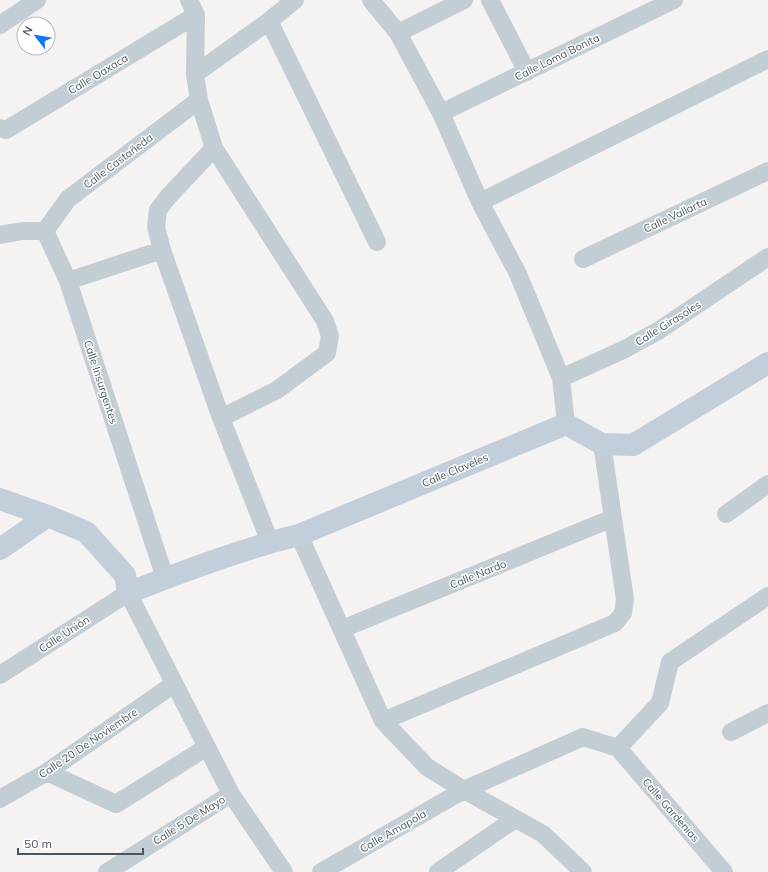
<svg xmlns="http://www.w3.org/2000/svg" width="768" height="872" viewBox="0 0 768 872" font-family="Mulish,sans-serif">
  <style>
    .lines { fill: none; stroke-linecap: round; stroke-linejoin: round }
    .street { stroke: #c2cdd4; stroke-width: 18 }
    .secondary { stroke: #c2ceda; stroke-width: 22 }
    .labels { text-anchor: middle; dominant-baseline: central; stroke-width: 3; stroke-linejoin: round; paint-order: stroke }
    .street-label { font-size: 11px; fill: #485661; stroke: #fff }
  </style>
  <rect width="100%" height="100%" fill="#f5f2f2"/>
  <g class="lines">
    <path class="street" d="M371,0L398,33L441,113L480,202L518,274L561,378L566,424
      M490,0L527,72
      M269,21L377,242
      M0,25L37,0
      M398,33L464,0
      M195,74L269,21L295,0
      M441,113L674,0
      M0,128L6,130L196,15
      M214,148L325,321L330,336L327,353L277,390L221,418
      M480,202L768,59
      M45,231L68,199L199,100
      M0,235L22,231H45L68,281L165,578
      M162,250L156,227L158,210L168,197L214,148L199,100L195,74L196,15L189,0
      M583,259L768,171
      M68,281L162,250L221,418L270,542
      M561,378L623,350L658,331L768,257
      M726,514L768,484
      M299,535L383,721L427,767L464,790L543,834L583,872
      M342,629L613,518
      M0,675L128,593L231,794L284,872
      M383,721L615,623L623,613L625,599L602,444
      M731,732L768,713
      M618,748L660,703L670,662L768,596
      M618,748L724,872
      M47,772L116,804L207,747
      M0,799L47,772L174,684
      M107,872L231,794
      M321,872L464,790L583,737L618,748
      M438,872L515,819"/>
    <path class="secondary" d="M0,499L48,516L86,532L125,575L128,593C183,571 241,549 299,535L566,424L602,444L633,445L768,363
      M0,549L48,516"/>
  </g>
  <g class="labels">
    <g class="street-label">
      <text transform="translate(557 57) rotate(-26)">Calle Loma Bonita</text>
      <text transform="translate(98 74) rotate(-31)">Calle Oaxaca</text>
      <text transform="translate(118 161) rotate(-37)">Calle Castañeda</text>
      <text transform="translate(675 215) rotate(-25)">Calle Vallarta</text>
      <text transform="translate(668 323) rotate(-32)">Calle Girasoles</text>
      <text transform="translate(101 382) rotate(72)">Calle Insurgentes</text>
      <text transform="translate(455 470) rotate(-23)">Calle Claveles</text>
      <text transform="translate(478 574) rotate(-22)">Calle Nardo</text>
      <text transform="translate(64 634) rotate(-33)">Calle Unión</text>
      <text transform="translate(88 743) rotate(-34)">Calle 20 De Noviembre</text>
      <text transform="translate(671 810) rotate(49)">Calle Gardenias</text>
      <text transform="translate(189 820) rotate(-32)">Calle 5 De Mayo</text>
      <text transform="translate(393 831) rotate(-30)">Calle Amapola</text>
    </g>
  </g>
  <g transform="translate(36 36) rotate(301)"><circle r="19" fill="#ffffff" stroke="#b6bbc0"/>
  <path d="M0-3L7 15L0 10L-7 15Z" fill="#0e77f3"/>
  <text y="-6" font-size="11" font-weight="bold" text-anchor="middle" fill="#485661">N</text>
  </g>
  <path d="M18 848v6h125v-6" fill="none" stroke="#485661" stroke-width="2"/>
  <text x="24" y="848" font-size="12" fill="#485661" stroke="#ffffff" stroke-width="3" paint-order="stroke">50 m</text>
</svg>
